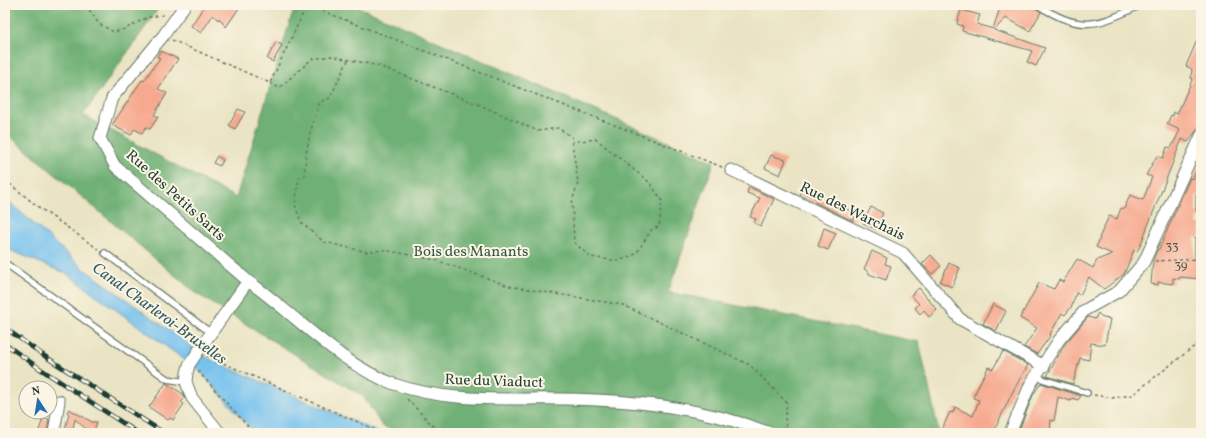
<svg xmlns="http://www.w3.org/2000/svg" width="1206" height="438" viewBox="0 0 1206 438" font-family="Vollkorn,serif">
  <style>
    .forest { fill: #6eb074; stroke: #467654 }
    .water { fill: #75c1ef; stroke: #4a7f92 }
    .building { fill: #f6a98e }
    .lines { fill: none; stroke-linecap: round; stroke-linejoin: round }
    .lane-casing { stroke: #676; stroke-width: 8 }
    .street-casing { stroke: #676; stroke-width: 13 }
    .path { stroke: #676; stroke-width: 1.5; stroke-dasharray: 3 3; stroke-linecap: butt }
    .lane { stroke: #fff; stroke-width: 5.5 }
    .street { stroke: #fff; stroke-width: 11 }
    .rail-casing { stroke: #1f3d34; stroke-width: 4.5 }
    .rail { stroke: #fcf5e5; stroke-width: 3; stroke-dasharray: 9; stroke-linecap: butt }
    .labels { text-anchor: middle; dominant-baseline: central; stroke-width: 4; stroke-linejoin: round; paint-order: stroke }
    .number-label { font-size: 13px; fill: #55584a }
    .street-label { font-size: 15px; fill: #1f3d34; stroke: #fcf5e5 }
    .park-label { font-size: 15px; fill: #345a45; stroke: #fcf5e5 }
    .water-label { font-size: 16px; font-style: italic; fill: #345e63; stroke: #fcf5e5 }
  </style>
  <rect width="100%" height="100%" fill="#fcf5e5"/>
  <filter id="ink" filterUnits="userSpaceOnUse"><feTurbulence type="fractalNoise" baseFrequency=".025" numOctaves="2"/><feDisplacementMap in="SourceGraphic" scale="8" xChannelSelector="R" yChannelSelector="G"/><feConvolveMatrix kernelMatrix="1 2 1 2 8 2 1 2 1" color-interpolation-filters="sRGB"/></filter>
  <filter id="wash" filterUnits="userSpaceOnUse"><feTurbulence type="fractalNoise" baseFrequency=".012" numOctaves="4" result="noise"/><feDisplacementMap in="SourceGraphic" scale="16" xChannelSelector="R" yChannelSelector="G"/><feGaussianBlur stdDeviation="0.9" result="paint"/><feColorMatrix in="noise" values="0 0 0 0 0 0 0 0 0 0 0 0 0 0 0 0 0 1.4 0 .05"/><feComposite in="paint" operator="in"/></filter>
  <g filter="url(#wash)">
    <rect width="100%" height="100%" fill="#eae4c4"/>
    <path class="forest" d="M5,5H161L83,115L236,198L295,5H354L714,162L668,292L919,342L939,433H400L382,426L364,397L197,294L5,132Z"/>
    <path class="water" d="M5,198L84,269L209,359L380,433H255L200,371L67,274L5,248Z"/>
    <g id="blocks">
      <path class="building" d="M205,5H235L239,8L226,27L219,18L218,20L213,15L201,33L191,26Z
        M1001,5H1033L1041,12L1030,31L1006,18L994,30L1045,48L1036,66L1027,62L1032,51L962,31L963,26L957,24L961,10L980,15L977,24L993,29Z
        M1201,31V124L1188,142L1182,139L1140,246L1137,251L1134,250L1124,274L1104,289L1089,277L1080,295L1076,293L1072,306L1065,315L1062,313L1050,334L1051,335L1037,354L1024,347L1037,328L1020,318L1039,283L1054,289L1059,280L1063,282L1077,259L1093,268L1097,260L1112,254L1096,247L1100,239L1099,238L1109,216L1117,219L1121,208L1124,209L1130,195L1143,200L1152,177L1146,175L1157,156L1163,158L1167,147L1171,148L1180,130L1167,124L1171,115L1173,116L1174,112L1177,114L1193,78H1191L1192,69L1186,66Z
        M276,42L282,45L273,62L267,59Z
        M161,51L178,59L158,89L167,93L154,115L158,117L150,129L146,127L142,133L134,129L131,135L112,125L142,80L144,81L152,69L160,58L157,57Z
        M238,109L245,112L235,129L229,125Z
        M771,155L786,160L780,175L765,168Z
        M217,156L223,160L220,166L213,163Z
        M1200,160H1201V197L1196,195V212H1199L1197,224H1201L1200,238H1195V261L1201,259V279L1180,277L1179,279L1173,278V284L1158,282V285L1151,284L1153,261L1157,250L1159,249L1190,178L1193,179Z
        M749,187L774,199L761,226L754,223L756,219L750,217L760,198L747,193Z
        M803,188L857,214L853,221L800,195Z
        M871,207L883,213L876,229L863,223Z
        M824,228L836,233L828,250L818,246Z
        M872,251L887,258L885,264L891,266L886,280L869,274V272L864,269Z
        M931,255L941,266L932,274L922,264Z
        M949,263L960,268L952,287L940,282Z
        M919,288L937,310L929,317L924,310L920,314L915,308L919,304L911,295Z
        M993,304L1006,311L996,331L983,324Z
        M1098,313L1103,318L1110,319L1105,345L1091,343L1089,360L1080,358L1073,384L1047,376L1065,344L1088,317L1095,319Z
        M1003,351L1028,365L1013,391L993,433H940L950,412L953,413L955,407L973,416L979,400L973,398L983,376H984L988,367L993,369Z
        M166,383L183,394L185,398L181,402L184,404L173,420L170,418L168,420L149,407Z
        M1041,383L1081,396L1078,400L1072,398L1071,401L1058,397L1054,421L1051,420L1050,432L1018,433L1033,395Z
        M69,409L92,422H97L94,431L85,428L75,419L72,433H64L69,414L67,412Z
        M43,419H49L47,433H38Z"/>
    </g>
  </g>
  <g filter="url(#ink)">
    <use href="#blocks" fill-opacity="0" stroke="#676" stroke-width="1"/>
    <g class="lines">
      <g class="lane-casing">
        <path id="lane" d="M1037,5C1082,32 1095,27 1141,5
          M105,253L211,333
          M5,263L167,379L186,382
          M1036,377L1087,393"/>
      </g>
      <g class="street-casing">
        <path id="street" d="M185,5L163,36L112,98L100,138L115,166L248,281C295,314 339,364 394,384C447,403 506,398 562,399C634,400 702,407 770,433
          M731,170L903,253L960,319L1044,366
          M54,433L59,401
          M220,433L192,398L186,382L187,373L189,365L199,350L248,281
          M1010,433L1030,385L1059,340L1085,310L1119,291L1144,262L1201,136"/>
      </g>
      <path class="path" d="M86,5L99,24L114,32L125,29L148,17L164,15
        M172,40L270,83L307,5L722,167
        M348,60L330,98L320,102C312,122 304,154 305,175L299,178L295,205L301,222L324,242L367,252L384,250L436,260L509,286L623,305L750,365L787,403L785,421L787,433
        M270,83L279,88L312,59L331,56L379,66L480,105L538,131L558,128L572,137V142L578,183L572,201L574,242L590,257L618,261L636,254L652,229L659,227L662,200L649,182L596,139L572,142
        M5,180L37,206L98,249
        M1155,261L1201,259
        M207,356L383,433
        M198,371L254,433
        M1094,395L1112,398L1132,395L1201,341
        M407,399L440,433"/>
      <use href="#lane" class="lane"/>
      <use href="#street" class="street"/>
      <g class="rail-casing">
        <path id="rail" d="M5,328L46,357L164,433
          M5,344L39,368L138,433"/>
      </g>
      <use href="#rail" class="rail"/>
    </g>
  </g>
  <g class="labels">
    <g class="number-label">
      <text x="1172" y="247">33</text>
      <text x="1181" y="266">39</text>
    </g>
    <g class="street-label">
      <text transform="translate(175 196) rotate(42)">Rue des Petits Sarts</text>
      <text transform="translate(852 212) rotate(26)">Rue des Warchais</text>
      <text transform="translate(494 382) rotate(2)">Rue du Viaduct</text>
    </g>
    <g class="park-label">
      <text x="471" y="252">Bois des Manants</text>
    </g>
    <g class="water-label">
      <text transform="translate(159 314) rotate(36)">Canal Charleroi-Bruxelles</text>
    </g>
  </g>
  <rect width="1206" height="438" fill="none" stroke="#fcf5e5" stroke-width="20"/>
  <g transform="translate(38 400) rotate(348)"><circle r="19" fill="#fcf5e5" stroke="#a4ab9e"/>
  <path d="M0-3L7 15L0 10L-7 15Z" fill="#1f6fb2"/>
  <text y="-6" font-size="11" font-weight="bold" text-anchor="middle" fill="#1f3d34">N</text>
  </g>
</svg>
